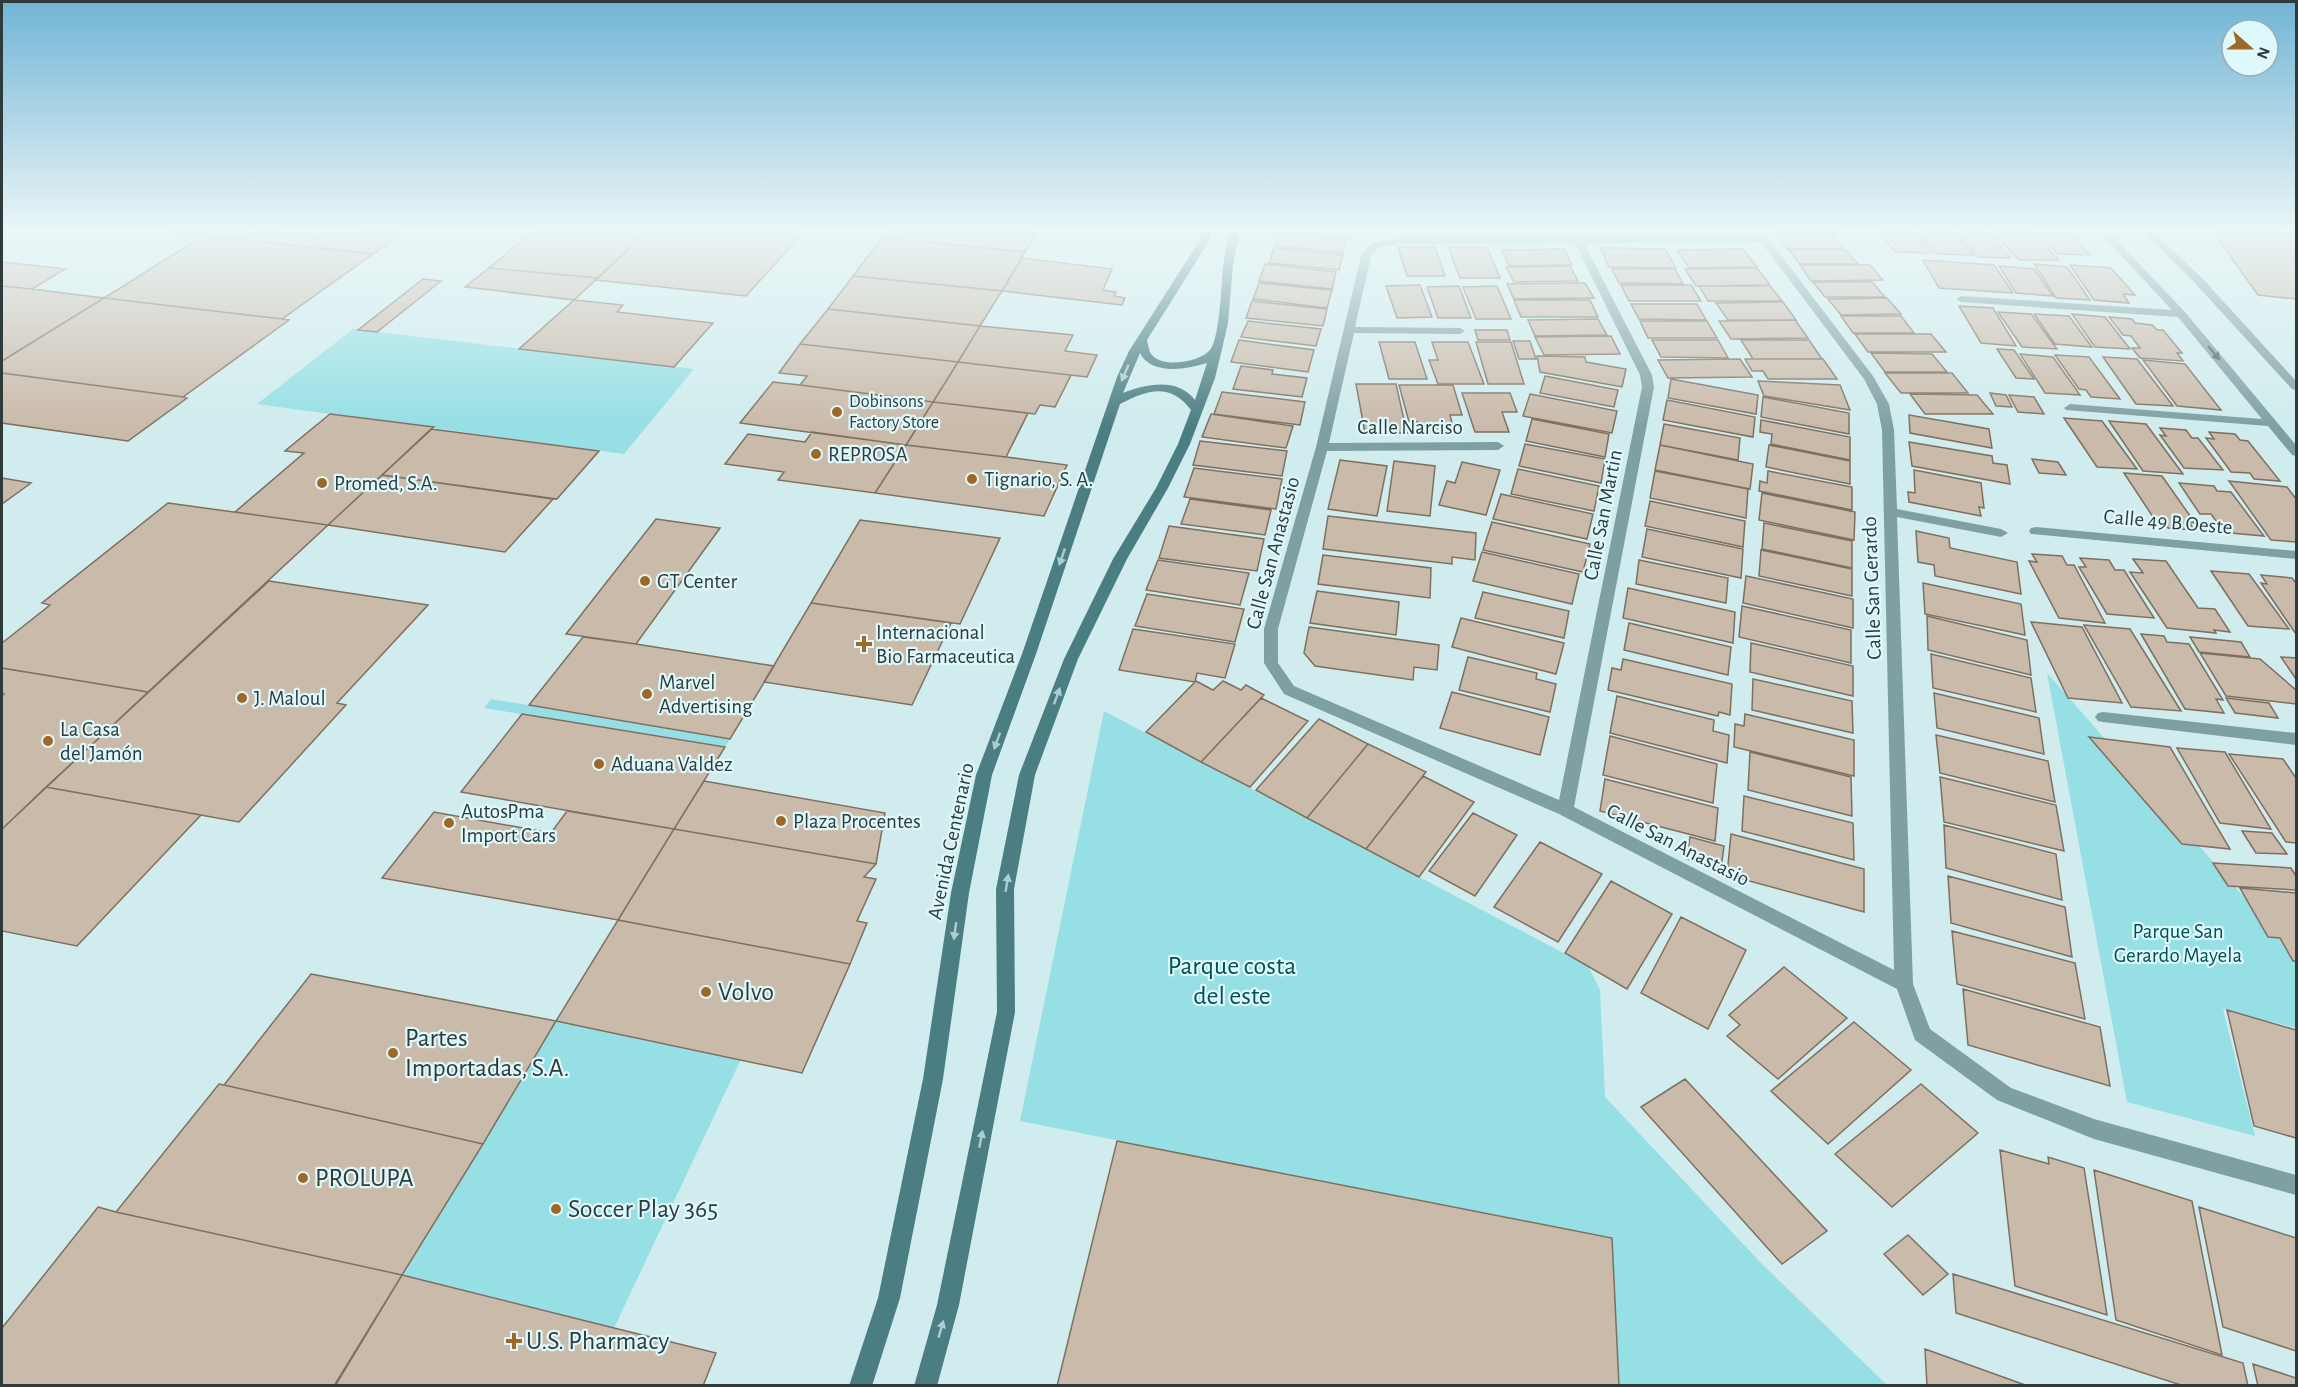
<svg xmlns="http://www.w3.org/2000/svg" width="2298" height="1387" viewBox="0 0 2298 1387" font-family="'Alegreya Sans',sans-serif">
  <style>
    .green { fill: #95dfe5 }
    .building { fill: #cabaaa; stroke: #7e6f60; stroke-width: 1.5 }
    .lines { fill: none; stroke-linecap: round; stroke-linejoin: round }
    .minor { fill: #7fa0a3; fill-rule: evenodd }
    .secondary { fill: #4b7e82; fill-rule: evenodd }
    .oneway { fill: #47595a }
    .oneway2 { fill: #abced1 }
    .poi-dot { fill: #9f6824; stroke: #def9fc; stroke-width: 2 }
    .labels { text-anchor: middle; dominant-baseline: central; stroke-width: 4.5; stroke-linejoin: round; paint-order: stroke }
    .far-poi-label { font-size: 18px; fill: #2f3a3b; stroke: #def9fc; text-anchor: start }
    .street-label { font-size: 21px; fill: #2f3a3b; stroke: #def9fc }
    .poi-label { font-size: 21px; fill: #2f3a3b; stroke: #def9fc; text-anchor: start }
    .park-label { font-size: 21px; fill: #015056; stroke: #def9fc }
    .near-park-label { font-size: 26px; fill: #015056; stroke: #def9fc }
    .near-poi-label { font-size: 26px; fill: #2f3a3b; stroke: #def9fc; text-anchor: start }
  </style>
  <rect width="100%" height="100%" fill="#d0ecee"/>
  <path class="green" d="M353,329L694,369L624,454L257,404Z
    M2047,673L2296,956V1028L2223,1009L2255,1136L2127,1102Z
    M491,699L730,739L725,747L484,708Z
    M1104,711L1588,966L1600,990L1605,1097L1761,1263L1887,1385H1619L1611,1238L1020,1121Z
    M556,1021L741,1059L614,1328L402,1275Z"/>
  <path class="building" d="M163,232H210L203,236Z
    M210,232H282L319,236L325,232L353,234L357,232H405L373,254L203,236Z
    M532,232H647L598,278L489,268Z
    M647,232H804L746,296L595,280Z
    M888,232H1038L1025,252L882,238Z
    M1281,232H1283L1347,238L1343,253L1276,246Z
    M1773,232H1842L1844,234L1774,233Z
    M1876,232H1914L1932,253L1896,252L1886,241H1893L1888,234H1878Z
    M1917,232H1953L1973,255L1937,254Z
    M1956,232H1987L2011,258L1978,257Z
    M1993,232H2032L2059,260H2019Z
    M2037,232L2068,233L2090,255L2058,254Z
    M2213,232H2296V299L2258,295Z
    M1777,235H1832L1843,249H1787Z
    M203,236L373,254L282,319L104,298Z
    M882,238L1025,252L1002,291L853,276Z
    M1398,247H1435L1445,276H1407Z
    M1448,247H1487L1500,278H1460Z
    M1274,248L1343,255L1339,270L1269,263Z
    M1600,248L1665,249L1676,268L1609,267Z
    M1564,249L1572,265L1509,266L1502,250Z
    M1743,249L1757,267L1689,268L1677,250Z
    M1789,250H1846L1858,264H1800Z
    M1022,258L1112,269L1103,290L1116,292L1114,296L1125,298L1122,305L1002,291Z
    M1923,260L1994,265L2013,293L1939,288Z
    M2,262L65,269L32,289L2,286Z
    M1265,264L1336,272L1332,289L1259,281Z
    M2034,264L2067,267L2090,300L2056,298Z
    M1800,265H1870L1883,280L1811,281Z
    M2070,265L2111,268L2135,295L2123,294L2129,303L2094,300Z
    M1570,266L1578,281L1514,282L1506,267Z
    M1999,266L2034,269L2053,296L2016,293Z
    M489,268L598,278L574,300L465,287Z
    M1757,268L1770,285L1696,286L1685,269Z
    M1612,269H1675L1683,284L1619,283Z
    M853,276L1002,291L980,326L828,309Z
    M423,279L441,281L377,332L358,330Z
    M1813,282H1872L1885,297H1825Z
    M1259,283L1332,290L1327,308L1253,299Z
    M1585,283L1594,298L1514,299L1507,284Z
    M1420,285L1432,317L1397,318L1386,286Z
    M1621,285H1691L1701,301H1629Z
    M2,286L32,289L104,298L2,361Z
    M1459,286L1471,318H1438L1427,287Z
    M1497,286L1511,319H1476L1463,287Z
    M1699,286H1770L1782,301H1708Z
    M104,298L282,319L289,320L183,397L2,373V361Z
    M1887,298L1901,314L1841,315L1828,299Z
    M574,300L623,305L617,312L713,323L674,367L519,349Z
    M1514,300H1590L1598,317H1521Z
    M1252,301L1327,309L1323,326L1246,318Z
    M1783,302L1796,320H1728L1716,303Z
    M1631,304H1697L1706,320L1639,319Z
    M1959,306L1993,308L2016,346L1981,343Z
    M828,309L980,326L958,362L800,344Z
    M1998,312L2031,314L2057,349L2022,347Z
    M2034,314L2069,316L2092,347L2055,344Z
    M2072,314L2105,317L2130,349L2095,347Z
    M1841,316H1901L1914,333H1853Z
    M2109,317L2132,319L2135,323L2152,325L2157,330H2163L2182,353H2177L2183,361L2140,358L2132,348H2140L2131,336L2123,335Z
    M1598,319L1607,335L1535,336L1528,320Z
    M1795,320L1808,338L1731,339L1719,321Z
    M1248,321L1321,329L1316,346L1241,337Z
    M1640,321H1707L1717,338H1648Z
    M980,326L1073,335L1065,351L1097,355L1087,377L958,362Z
    M1475,330H1507L1510,340H1478Z
    M1855,334H1931L1946,352H1868Z
    M1611,336L1620,354L1544,355L1535,337Z
    M1239,340L1314,350L1308,372L1231,362Z
    M1652,340H1718L1728,358L1661,357Z
    M1741,340H1809L1822,359H1753Z
    M1513,341H1530L1536,359H1519Z
    M1379,342H1415L1427,379H1389Z
    M1432,342H1468L1484,384H1438L1429,360H1438Z
    M1476,342H1511L1524,384H1488Z
    M800,344L958,362L933,402L800,385L807,376L779,373Z
    M1997,349L2014,350L2034,379L2016,378Z
    M1871,353L1932,354L1947,372H1885Z
    M2020,354L2053,357L2080,395L2045,393Z
    M2055,355L2089,357L2120,399L2091,397L2086,390L2079,389Z
    M1537,356L1585,357L1586,362L1626,369L1622,387L1540,372Z
    M2103,357L2137,359L2173,406L2136,404Z
    M1740,359L1752,377L1668,378L1658,360Z
    M1745,359H1823L1837,379H1768L1763,371H1752Z
    M2143,360L2185,364L2221,410L2177,406Z
    M958,362L1071,375L1055,407L1040,405L1035,414L933,402Z
    M1241,366L1273,370L1272,374L1307,378L1302,397L1233,389Z
    M2,373L183,397L187,398L128,441L2,423Z
    M1885,373H1952L1968,393H1901Z
    M1545,376L1618,390L1614,407L1540,393Z
    M1671,379L1758,395L1756,414L1668,398Z
    M1758,381L1840,385L1850,410L1764,396Z
    M773,382L800,385L933,402L906,445L740,423Z
    M1356,384H1396L1407,433H1365Z
    M1399,385H1453L1462,415H1450L1454,432H1421L1419,422H1409Z
    M1222,392L1305,402L1300,425L1214,414Z
    M1462,393H1510L1517,412H1502L1509,432H1475Z
    M1990,393L2006,395L2012,407L1996,406Z
    M1530,394L1617,411L1612,433L1523,416Z
    M1910,394L1977,395L1993,414H1925Z
    M2009,395L2034,397L2044,414L2018,412Z
    M1763,397L1849,413V434L1761,417Z
    M1667,400L1755,417L1753,437L1663,420Z
    M933,402L1028,413L1006,457L906,445Z
    M330,414L434,427L328,525L235,512L304,453L285,451Z
    M1211,414L1293,426L1286,448L1202,437Z
    M1909,415L1989,429L1992,448L1910,433Z
    M2064,418L2102,421L2137,469L2097,467Z
    M1532,419L1609,434L1605,457L1526,441Z
    M1761,420L1850,437V460L1771,444L1772,434L1760,432Z
    M2109,421L2146,424L2183,474L2143,471Z
    M1664,424L1740,438L1738,460L1660,445Z
    M2160,428L2186,430L2192,438H2198L2223,470L2184,468L2160,435L2166,436Z
    M431,429L599,451L557,499L382,475Z
    M812,432L906,445L875,493L778,480L784,472L725,464L748,434L805,442Z
    M2209,432L2235,434L2240,440L2248,441L2280,481L2254,479L2250,473L2231,472L2206,438L2214,439Z
    M1200,441L1287,451L1282,476L1193,465Z
    M1909,442L1992,456L1993,463L2007,465L2010,484L1912,466Z
    M1525,444L1605,459L1601,483L1519,466Z
    M906,445L1006,457L1067,465L1044,516L875,493Z
    M1660,445L1753,464L1750,489L1655,470Z
    M1769,445L1850,461V484L1766,467Z
    M2032,459L2058,462L2066,475L2039,473Z
    M1340,460L1387,466L1377,516L1328,509Z
    M1394,461L1435,466L1430,516L1387,511Z
    M1462,462L1500,470L1486,515L1439,505L1447,481L1455,483Z
    M1194,468L1282,479L1276,509L1184,497Z
    M1518,469L1599,486L1594,511L1511,494Z
    M1914,470L1981,483L1984,508L1979,507L1981,516L1909,502L1908,492L1915,493Z
    M1655,471L1748,489L1746,518L1650,498Z
    M1768,471L1852,487V510L1759,491L1760,481L1767,483Z
    M2124,473L2162,476L2195,523L2189,522L2194,530L2168,528L2163,520H2155Z
    M382,475L553,499L505,552L328,525Z
    M2,478L31,483L2,504Z
    M2229,481L2287,487L2296,499V542L2271,540Z
    M2179,483L2214,486L2217,491L2231,492L2264,536L2231,533L2226,526L2219,525L2211,514H2200Z
    M1762,493L1855,512L1854,540L1759,520Z
    M1501,494L1593,514L1587,539L1493,519Z
    M1190,499L1271,510L1265,535L1181,524Z
    M1650,501L1745,521L1743,547L1645,526Z
    M168,503L328,525L148,692L2,668V643L50,605L42,603Z
    M1328,516L1476,533L1475,560L1452,557V564L1323,549Z
    M656,519L720,528L636,644L566,634Z
    M860,520L1000,538L960,624L811,603Z
    M1492,522L1590,544L1583,572L1483,550Z
    M1764,523L1852,541V568L1762,549Z
    M1169,526L1264,539L1257,571L1159,558Z
    M1647,529L1743,549L1741,578L1642,557Z
    M1916,531L1949,538L1950,548L2017,562L2021,594L1935,576L1934,565L1918,562Z
    M1761,550L1852,569V596L1759,576Z
    M1482,552L1579,574L1572,604L1473,581Z
    M2032,554L2062,556L2067,565H2074L2105,623L2059,618L2029,561L2037,562Z
    M1323,555L1431,568L1430,598L1318,584Z
    M2080,558L2109,560L2115,570H2124L2154,618L2107,614L2079,567H2086Z
    M2133,559L2166,561L2198,608L2215,609L2230,632L2214,630L2216,633L2167,628L2130,572L2143,573Z
    M1158,560L1249,573L1240,605L1146,590Z
    M1639,560L1728,578L1726,603L1636,584Z
    M2211,571L2249,574L2289,629L2248,626Z
    M2261,575L2292,578L2296,583V634L2261,583L2267,584Z
    M1746,576L1853,599V628L1743,603Z
    M269,581L428,605L337,703L346,705L239,822L46,787Z
    M1923,583L2021,604L2025,635L1925,614Z
    M1628,588L1735,612L1733,643L1623,618Z
    M1317,591L1399,602L1396,635L1310,623Z
    M1483,592L1569,611L1564,638L1475,618Z
    M1147,594L1244,609L1235,642L1135,626Z
    M811,603L951,623L912,705L764,682Z
    M1742,606L1851,630V663L1739,637Z
    M1927,616L2027,640L2031,675L1928,650Z
    M1461,618L1564,643L1556,674L1452,647Z
    M2031,622L2082,627L2122,703L2068,698Z
    M1629,623L1731,647L1728,675L1624,650Z
    M2084,625L2130,629L2181,711L2131,707Z
    M1309,627L1439,645L1437,670L1414,667L1413,680L1315,666L1304,653Z
    M1133,629L1235,644L1225,678L1197,673L1195,682L1119,670Z
    M2141,634L2164,636L2167,642L2189,644L2223,700L2216,699L2224,713L2185,709Z
    M583,637L636,644L774,666L730,739L529,705Z
    M2190,637L2241,642L2250,657L2199,652Z
    M1751,643L1853,666V696L1750,672Z
    M2200,653L2260,659L2296,690V704L2226,696Z
    M1931,654L2031,678L2036,712L1933,688Z
    M1468,657L1537,673L1536,679L1556,684L1550,712L1459,690Z
    M2281,657L2296,658V679Z
    M1623,659L1732,684L1730,715L1719,712L1718,716L1608,690L1612,668L1621,670Z
    M2,668L148,692L2,829V696L4,694H2Z
    M1753,679L1852,701L1853,733L1752,710Z
    M1196,681L1213,690L1223,681L1241,690L1246,685L1264,695L1201,762L1146,732Z
    M1452,692L1549,717L1540,755L1440,728Z
    M1934,693L2039,718L2044,754L1937,728Z
    M1617,696L1714,720L1713,731L1729,735L1727,763L1610,733Z
    M1261,698L1308,721L1250,787L1201,762Z
    M2226,698L2269,703L2278,718L2235,713Z
    M522,714L725,747L674,829L461,792Z
    M1745,714L1854,740V776L1734,747L1735,724L1744,726Z
    M1319,719L1368,744L1307,818L1256,790Z
    M1936,735L2048,761L2055,802L1940,773Z
    M1610,736L1717,764L1713,803L1603,775Z
    M2089,737L2170,747L2230,849L2182,844Z
    M1368,744L1426,772L1366,849L1307,818Z
    M2177,748L2225,752L2271,829L2220,823Z
    M1750,752L1851,777L1852,816L1748,790Z
    M2229,754L2283,759L2296,778V843L2286,842Z
    M1423,776L1474,802L1419,877L1366,849Z
    M1940,777L2056,805L2064,851L1944,822Z
    M1605,779L1718,808L1715,841L1600,811Z
    M704,781L885,813L876,864L674,829Z
    M46,787L201,815L77,946L2,931V829Z
    M1744,796L1853,823L1854,860L1742,831Z
    M567,811L674,829L618,920L382,878L434,812L551,833Z
    M1473,813L1517,835L1475,896L1429,871Z
    M1944,825L2056,854L2062,900L1946,868Z
    M674,829L876,864L864,877L876,879L857,921L867,923L850,964L618,920Z
    M2242,831L2272,833L2287,854L2256,853Z
    M1731,834L1864,869V912L1727,875Z
    M1690,837L1724,846L1721,869L1687,859Z
    M1540,842L1602,874L1558,942L1494,907Z
    M2213,863L2291,868L2296,876V890L2228,886Z
    M1948,876L2065,907L2072,957L1951,923Z
    M1611,881L1672,914L1627,989L1565,953Z
    M2240,888L2296,893V961H2293L2280,938L2268,937Z
    M1681,917L1746,950L1708,1029L1641,993Z
    M618,920L850,964L802,1073L556,1021Z
    M1952,931L2075,963L2085,1019L1957,984Z
    M1784,967L1847,1018L1778,1079L1727,1036L1740,1025L1729,1015Z
    M311,974L556,1021L483,1144L224,1085Z
    M1963,989L2100,1027L2110,1086L1968,1045Z
    M2227,1010L2296,1030V1138L2254,1126Z
    M1854,1022L1911,1070L1828,1144L1771,1091Z
    M1685,1079L1827,1231L1782,1264L1641,1107Z
    M219,1084L224,1085L483,1144L402,1275L116,1212Z
    M1921,1084L1978,1133L1892,1207L1835,1154Z
    M1117,1141L1612,1238L1619,1386H1057Z
    M2000,1150L2049,1164L2048,1157L2084,1168L2107,1315L2015,1286Z
    M2094,1170L2192,1201L2222,1355L2116,1320Z
    M98,1207L116,1212L402,1275L334,1386H2V1328Z
    M2199,1207L2296,1238V1351L2223,1327Z
    M1908,1235L1948,1274L1923,1295L1884,1254Z
    M1953,1274L2243,1363L2248,1386H2184L1956,1313Z
    M402,1275L614,1328L716,1353L703,1386H335Z
    M1925,1349L2028,1386H1927Z
    M2253,1364L2296,1378V1386H2258Z"/>
  <g class="lines">
    <path class="minor" d="M1755,232H1763L1767,237L1873,376L1889,404L1894,430L1897,509L2001,529L2008,533L2001,537L1897,517L1913,984L1930,1029L2011,1088L2094,1119L2296,1175V1195L2094,1139L1997,1100L1915,1040L1897,989L1559,814L1284,694L1264,663V629L1316,447L1361,256L1373,242L1403,238L1756,236ZM1761,242L1864,379L1877,404L1882,430L1894,970L1574,807L1654,387L1652,375L1584,243ZM1575,243L1640,375L1642,387L1559,800L1294,686L1278,663V629L1327,451L1498,450L1504,446L1498,442L1329,443L1354,333L1460,334L1465,331L1460,328L1355,327L1371,256L1379,247L1403,244Z
      M2099,232H2109L2185,312L2296,445V456L2292,455L2268,426L2066,410L2064,408L2070,404L2262,419L2178,317L1961,302L1956,299L1961,296L2172,310Z
      M2143,232H2153L2202,278L2296,381V390L2292,389L2194,282Z
      M2036,527L2296,551V559L2031,534L2029,531L2031,528Z
      M2103,712L2296,733V745L2103,722L2098,721L2095,717L2098,713Z"/>
    <path class="secondary" d="M1202,232H1212L1206,246L1147,340C1148,344 1149,351 1151,354C1162,369 1200,362 1210,350C1220,337 1221,286 1223,268C1224,256 1227,244 1229,232H1239L1233,265L1228,323L1222,349L1215,378L1190,444L1168,488L1127,559L1078,659L1035,775L1014,889L1015,1012L959,1305L937,1386H914L937,1305L997,1012L996,889L1019,775L1064,659L1113,559L1156,488L1178,444L1191,410C1170,382 1147,390 1120,404L1036,654L992,775L969,893L943,1079L900,1298L872,1386H849L878,1298L923,1079L951,893L976,775L1022,654L1117,377L1129,351L1196,246ZM1140,353C1151,376 1188,369 1207,363L1195,400C1177,377 1146,384 1123,393Z"/>
  </g>
  <defs><path id="oneway-solid" d="M-6-.8H1V-3.2L6.5 0L1 3.2V.8H-6Z" transform="scale(1.5)"/></defs>
  <use class="oneway" href="#oneway-solid" transform="translate(2214 353) rotate(50)"/>
  <g class="oneway2">
    <use href="#oneway-solid" transform="translate(1125 373) rotate(114)"/>
    <use href="#oneway-solid" transform="translate(1062 557) rotate(109)"/>
    <use href="#oneway-solid" transform="translate(1057 696) rotate(-70)"/>
    <use href="#oneway-solid" transform="translate(997 741) rotate(110)"/>
    <use href="#oneway-solid" transform="translate(1007 883) rotate(-81)"/>
    <use href="#oneway-solid" transform="translate(955 931) rotate(98)"/>
    <use href="#oneway-solid" transform="translate(981 1139) rotate(-79)"/>
    <use href="#oneway-solid" transform="translate(941 1329) rotate(-74)"/>
  </g>
  <linearGradient id="sky" x2="0" y2="1"><stop stop-color="#72b4d6"/><stop offset="0.54" stop-color="#eaf6f7"/><stop offset="1" stop-color="#eaf6f7" stop-opacity="0"/></linearGradient>
  <rect width="2298" height="426" fill="url(#sky)"/>
  <g class="poi-dot">
    <circle cx="837" cy="412" r="6"/>
    <circle cx="816" cy="454" r="6"/>
    <circle cx="972" cy="479" r="6"/>
    <circle cx="322" cy="483" r="6"/>
    <circle cx="645" cy="581" r="6"/>
    <path d="M861 635h6v6h6v6h-6v6h-6v-6h-6v-6h6z"/>
    <circle cx="647" cy="694" r="6"/>
    <circle cx="242" cy="698" r="6"/>
    <circle cx="48" cy="741" r="6"/>
    <circle cx="599" cy="764" r="6"/>
    <circle cx="781" cy="821" r="6"/>
    <circle cx="449" cy="823" r="6"/>
    <circle cx="706" cy="992" r="6"/>
    <circle cx="393" cy="1053" r="6"/>
    <circle cx="303" cy="1178" r="6"/>
    <circle cx="556" cy="1209" r="6"/>
    <path d="M511 1332h6v6h6v6h-6v6h-6v-6h-6v-6h6z"/>
  </g>
  <g class="labels">
    <g class="far-poi-label">
      <text x="849" y="402">Dobinsons<tspan x="849" dy="21">Factory Store</tspan></text>
    </g>
    <g class="street-label">
      <text x="1410" y="427">Calle Narciso</text>
      <text transform="translate(1603 515) rotate(-79)">Calle San Martin</text>
      <text transform="translate(2168 522) rotate(5)">Calle 49 B Oeste</text>
      <text transform="translate(1273 553) rotate(-75)">Calle San Anastasio</text>
      <text transform="translate(1872 588) rotate(-92)">Calle San Gerardo</text>
      <text transform="translate(951 841) rotate(-78)">Avenida Centenario</text>
      <text transform="translate(1678 845) rotate(27)">Calle San Anastasio</text>
    </g>
    <g class="poi-label">
      <text x="828" y="454">REPROSA</text>
      <text x="984" y="479">Tignario, S. A.</text>
      <text x="334" y="483">Promed, S.A.</text>
      <text x="657" y="581">GT Center</text>
      <text x="876" y="632">Internacional<tspan x="876" dy="24">Bio Farmaceutica</tspan></text>
      <text x="659" y="682">Marvel<tspan x="659" dy="24">Advertising</tspan></text>
      <text x="254" y="698">J. Maloul</text>
      <text x="60" y="729">La Casa<tspan x="60" dy="24">del Jamón</tspan></text>
      <text x="611" y="764">Aduana Valdez</text>
      <text x="461" y="811">AutosPma<tspan x="461" dy="24">Import Cars</tspan></text>
      <text x="793" y="821">Plaza Procentes</text>
    </g>
    <g class="park-label">
      <text x="2178" y="931">Parque San<tspan x="2178" dy="24">Gerardo Mayela</tspan></text>
    </g>
    <g class="near-park-label">
      <text x="1232" y="966">Parque costa<tspan x="1232" dy="30">del este</tspan></text>
    </g>
    <g class="near-poi-label">
      <text x="718" y="992">Volvo</text>
      <text x="405" y="1038">Partes<tspan x="405" dy="30">Importadas, S.A.</tspan></text>
      <text x="315" y="1178">PROLUPA</text>
      <text x="568" y="1209">Soccer Play 365</text>
      <text x="526" y="1341">U.S. Pharmacy</text>
    </g>
  </g>
  <rect width="2298" height="1387" fill="none" stroke="#2f3a3b" stroke-width="6"/>
  <g transform="translate(2250 48) rotate(111)"><circle r="28" fill="#def9fc" stroke="#98adaf" stroke-width="1.5"/>
  <path d="M0-4.5L10 22L0 15L-10 22Z" fill="#9f6824"/>
  <text y="-9" font-size="16" font-weight="bold" text-anchor="middle" fill="#2f3a3b">N</text>
  </g>
</svg>
